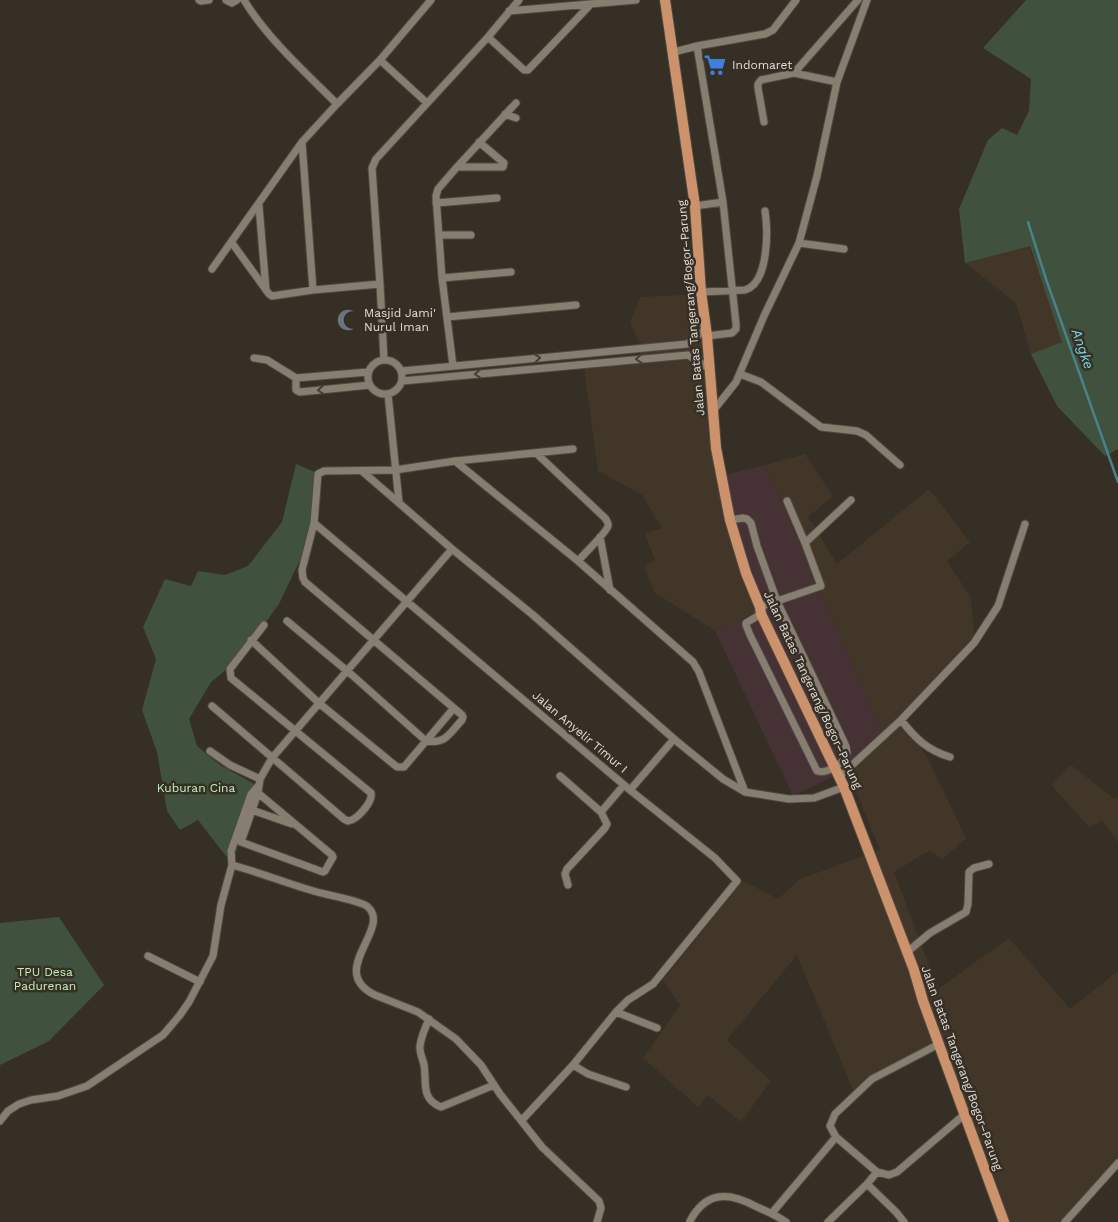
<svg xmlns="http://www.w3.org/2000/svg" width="1118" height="1222" viewBox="0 0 1118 1222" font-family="'Work Sans',sans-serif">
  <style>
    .commercial { fill: #463134 }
    .built { fill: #423628 }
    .green { fill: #40523d }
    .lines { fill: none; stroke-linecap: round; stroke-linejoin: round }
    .stream { stroke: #47838a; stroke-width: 2.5 }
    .street-casing { stroke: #514a41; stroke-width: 9 }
    .primary-casing { stroke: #514a41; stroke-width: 12 }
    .street { stroke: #877e72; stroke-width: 7 }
    .primary { stroke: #cb926b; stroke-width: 10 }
    .oneway { stroke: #463f34 }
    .labels { text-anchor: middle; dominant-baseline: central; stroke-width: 5; stroke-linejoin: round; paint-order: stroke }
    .poi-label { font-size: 12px; fill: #e1dcd5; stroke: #362f25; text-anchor: start }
    .street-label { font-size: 12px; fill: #e1dcd5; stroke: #362f25 }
    .park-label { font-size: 12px; fill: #c0f1b7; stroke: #362f25 }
    .water-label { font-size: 14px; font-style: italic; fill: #72d4de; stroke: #362f25 }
  </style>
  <rect width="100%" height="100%" fill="#362f25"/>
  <path class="commercial" d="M765,465L885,739L847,770L793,796L715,631L762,610L721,476Z"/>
  <path class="built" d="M1029,246L1063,342L1031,354L1016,303L965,263Z
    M700,294L721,476L762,610L715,631L654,592L644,566L655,560L645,533L662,528L642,495L598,471L584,368L648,362L630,323L640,297Z
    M805,454L833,496L808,517L837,564L929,489L970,542L947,561L971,598L975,641L901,717L929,761L966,838L942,860L930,850L894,872L938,989L1009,938L1070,1009L1118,971V1166L1068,1222H1006L941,1047L853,1090L797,955L727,1040L771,1081L741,1122L708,1095L698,1107L643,1058L680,1005L663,980L743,881L778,899L800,879L880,850L847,770L885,739L765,465Z
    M1071,765L1115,799L1118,798V842L1102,821L1089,827L1051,785Z"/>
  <path class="green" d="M1026,0H1118V449L1105,456L1057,406L1031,354L1062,342L1030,246L965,263L959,209L988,140L1002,128L1017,135L1029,111L1031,79L983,48Z
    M296,464L317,473L308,543L279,604L238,660L211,682L189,719L197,746L220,765L258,786L232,864L198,820L180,830L167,811L157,752L142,710L156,659L143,627L165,579L191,586L198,571L225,575L248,566L282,522Z
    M59,917L104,985L49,1041L0,1065V923Z"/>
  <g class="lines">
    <path class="stream" d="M1028,222L1046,279L1118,482"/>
    <g class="street-casing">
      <path id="street" d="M199,0L201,1L209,0
        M226,0L232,3L237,0
        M244,0C266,37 306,73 337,104
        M509,11L636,0
        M488,37L524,70H528L591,4
        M697,46L723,202L736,324V329L732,333L707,336
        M674,52L697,46L765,34L773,30L796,0
        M380,60L427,103
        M794,73L858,0
        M505,114L516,118
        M764,122L758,88V84L761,80L794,73L837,82
        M302,142L313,290
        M457,167H503L504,163L479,142
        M436,203L497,198
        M259,206L266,290
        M695,206L723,202
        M439,235H471
        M232,243L269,294L272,296L313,290L380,284
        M799,243L844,249
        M212,269L302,142L337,104L380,60L431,0
        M442,278L511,272
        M701,292L745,290C769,283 768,230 765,211
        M447,317L576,305
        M254,358L267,360L296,378
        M368 377a17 17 0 1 1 34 0a17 17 0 1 1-34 0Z
        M384,360L380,284L372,168L376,159L488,37L519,0
        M453,366L442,278L436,196L438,189L457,167L516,103
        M402,371L687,344L706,329
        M368,372L296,378V390L300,392L370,385
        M740,374L761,382L821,427L857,431L866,435L900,465
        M402,381L688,355L710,369
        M388,394L399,502
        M713,411L736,382L764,316L799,243L817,176L837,82L867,0
        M536,453L605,518C607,521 609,523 608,526C607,532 583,555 578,561
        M455,461L578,561L693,662L699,672L745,792
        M362,471L452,549L533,615L674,739L723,779L745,792L789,799L814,798L844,787
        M730,520L743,518L747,519L751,523L757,546L777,601L845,744C846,746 847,751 847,753C845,764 826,774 817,771L750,635L746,625V623L761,614
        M314,523L630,790L715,858L737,881L653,984L628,1000L616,1012L573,1065L522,1120
        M600,537L610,590
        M805,543L851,500
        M760,607L821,586L805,543L787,501
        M287,621L352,675L426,741C446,744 449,734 462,720L463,717L462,715L305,582L303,578L302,570L314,523L318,474L324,471L395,470L455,461L573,449
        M251,640L320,704L397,767H404L454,708
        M212,706L344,819L348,821C357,820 373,802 371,793L231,678L230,669L264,625
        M901,720C916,739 927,750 950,757
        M210,751L230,765L260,779
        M560,776L601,812
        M839,777L901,720L974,643L998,606L1025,524
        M630,790L674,739
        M258,793L332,855L333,857L325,871L323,872L241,842L258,793L260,779L272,758L452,549
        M252,810L292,824
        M232,865C261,873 289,884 317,892C328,895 362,901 368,907C392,929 326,971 375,995L418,1012L456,1039L481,1065L500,1094L542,1147L599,1201L601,1208L597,1222
        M568,885L565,874L567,869L605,828L607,824L601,812L624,785
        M906,953L930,933L966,912L968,904L969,872L974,868L989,864
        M148,956L200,982
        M616,1012L657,1028
        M429,1019C425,1028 421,1037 420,1046C419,1053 423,1059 424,1065C427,1081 420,1099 441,1107L494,1085
        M573,1065L588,1074L626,1087
        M0,1121L8,1111L19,1104L31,1100L58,1096L87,1086L163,1035L180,1015L189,1002L213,956L221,905L232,865L231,851L251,794L259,785
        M877,1172L889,1175L897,1172L965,1114
        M772,1213L836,1137
        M690,1221C706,1191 728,1192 755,1206C766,1211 776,1215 786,1222
        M828,1222L867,1184
        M904,1222L896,1212L867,1184L877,1172L836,1137L830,1126L835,1114L872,1079L939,1044
        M1065,1222L1118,1163"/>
    </g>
    <g class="primary-casing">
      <path id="primary" d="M665,0L695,206L701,292L707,336L716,448L730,520L746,573L760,607L761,614L844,787L914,970L923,1001L1004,1222"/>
    </g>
    <use href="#street" class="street"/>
    <use href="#primary" class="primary"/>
  </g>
  <defs><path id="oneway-chevron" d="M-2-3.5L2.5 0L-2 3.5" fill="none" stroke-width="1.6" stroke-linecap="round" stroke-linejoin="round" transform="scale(1.25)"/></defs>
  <g class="oneway">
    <use href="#oneway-chevron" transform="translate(537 358) rotate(-6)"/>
    <use href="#oneway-chevron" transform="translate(639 359) rotate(175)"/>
    <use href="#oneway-chevron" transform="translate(478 374) rotate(175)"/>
    <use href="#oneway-chevron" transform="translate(321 390) rotate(175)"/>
  </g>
  <defs>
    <g id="supermarket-bare" transform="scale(1.725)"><path d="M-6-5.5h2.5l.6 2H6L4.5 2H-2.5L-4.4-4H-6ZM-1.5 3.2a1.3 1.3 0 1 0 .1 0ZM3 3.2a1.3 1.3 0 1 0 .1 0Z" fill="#3f7fe0" stroke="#362f25" stroke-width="2.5" paint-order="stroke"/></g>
    <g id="mosque-bare" transform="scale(1.725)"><path d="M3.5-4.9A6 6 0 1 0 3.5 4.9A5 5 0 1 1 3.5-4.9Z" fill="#6b7280" stroke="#362f25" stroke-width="2.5" paint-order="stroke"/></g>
  </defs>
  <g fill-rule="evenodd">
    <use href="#supermarket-bare" x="715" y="65"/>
    <use href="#mosque-bare" x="348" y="320"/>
  </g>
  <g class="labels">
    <g class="poi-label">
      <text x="732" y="65">Indomaret</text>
      <text x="364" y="313">Masjid Jami'<tspan x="364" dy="14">Nurul Iman</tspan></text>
    </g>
    <g class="street-label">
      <text transform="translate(691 308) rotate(-95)">Jalan Batas Tangerang/Bogor–Parung</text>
      <text transform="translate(813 690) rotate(65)">Jalan Batas Tangerang/Bogor–Parung</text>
      <text transform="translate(580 732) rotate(40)">Jalan Anyelir Timur I</text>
      <text transform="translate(962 1068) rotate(70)">Jalan Batas Tangerang/Bogor–Parung</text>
    </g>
    <g class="park-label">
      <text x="196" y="788">Kuburan Cina</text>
      <text x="45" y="972">TPU Desa<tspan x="45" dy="14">Padurenan</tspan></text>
    </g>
    <g class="water-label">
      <text transform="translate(1083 349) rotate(71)">Angke</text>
    </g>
  </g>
</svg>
